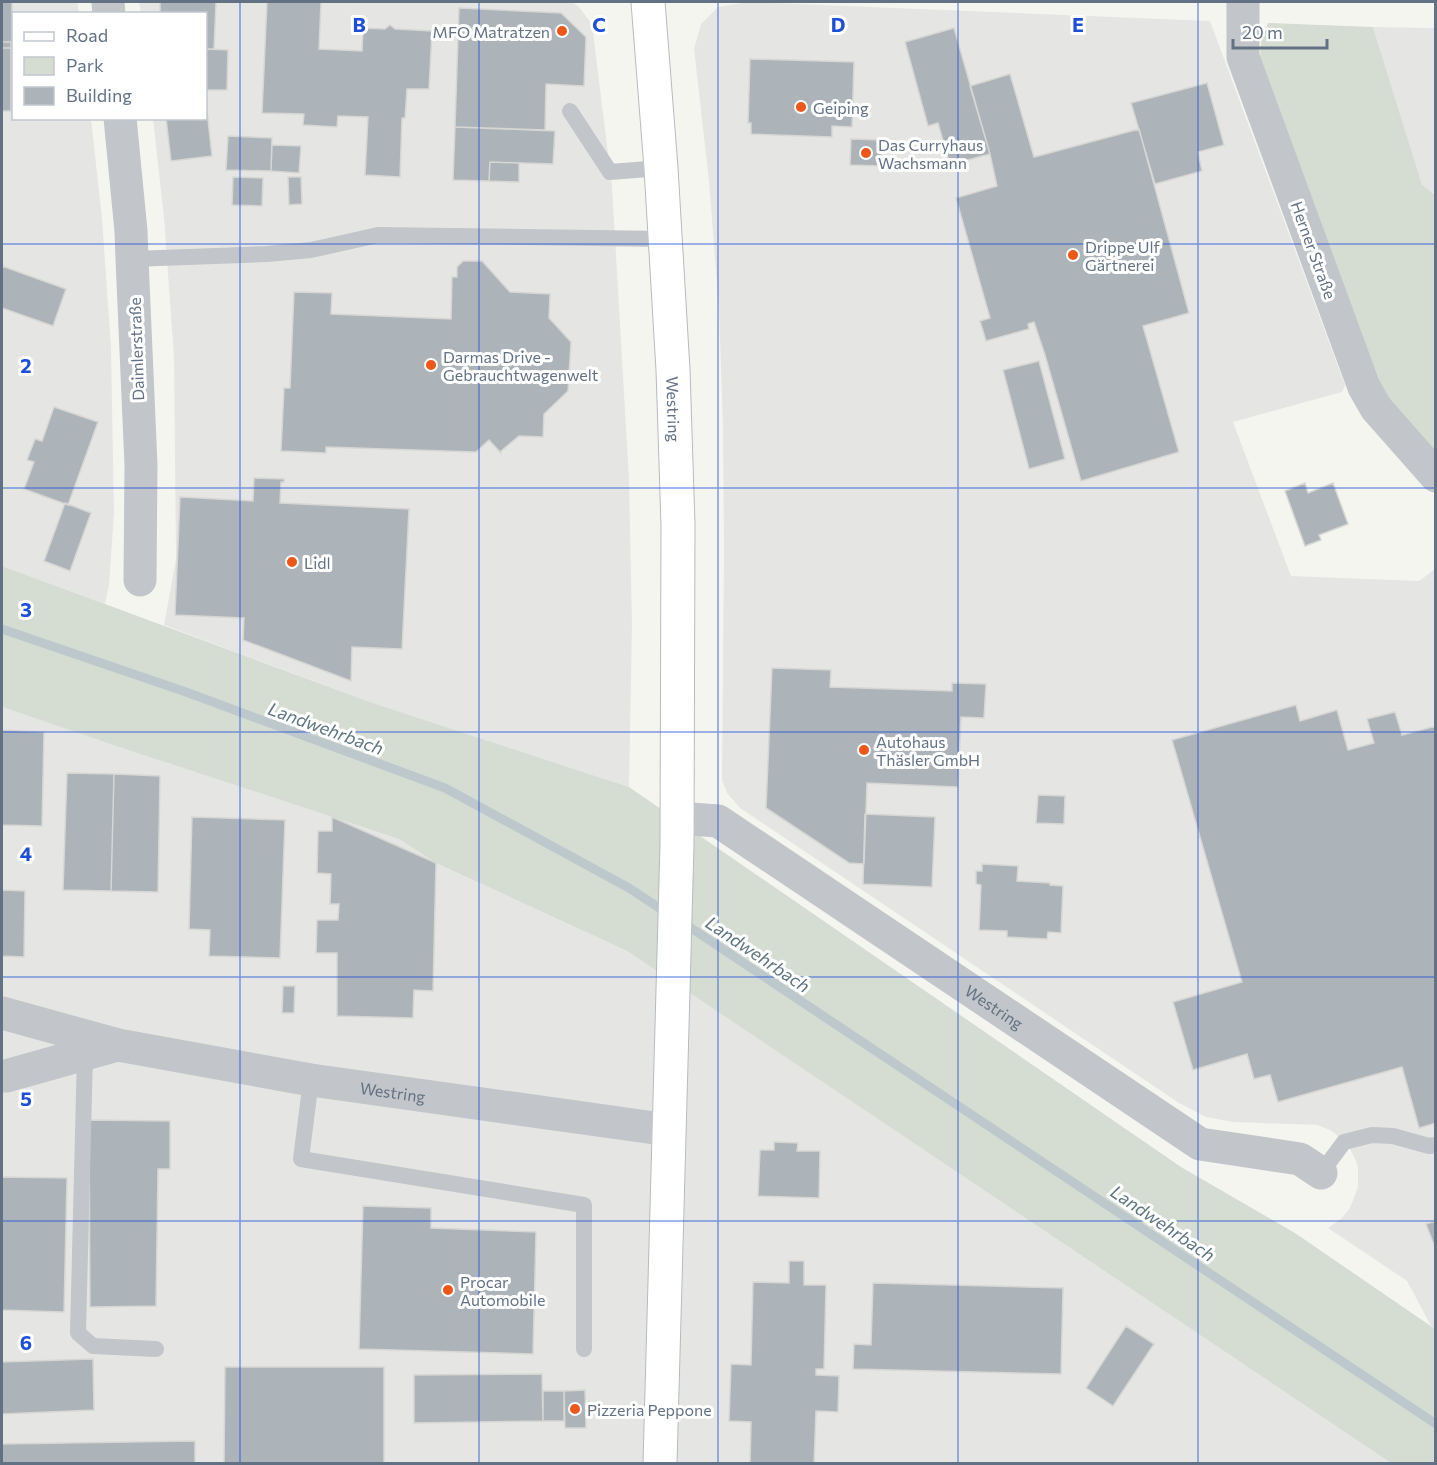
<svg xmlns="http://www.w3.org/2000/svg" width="1437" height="1465" viewBox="0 0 1437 1465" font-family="Commissioner,sans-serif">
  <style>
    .built { fill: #e5e6e4 }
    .green { fill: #d5dcd1 }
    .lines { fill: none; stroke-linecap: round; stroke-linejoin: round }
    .stream { stroke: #bdc8cd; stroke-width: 9 }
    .building { fill: #acb3b9; stroke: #d6d6d3; stroke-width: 1.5 }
    .secondary-casing { stroke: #b6bbc0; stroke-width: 35 }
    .lane { stroke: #c2c5c9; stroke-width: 16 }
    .street { stroke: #c2c5c9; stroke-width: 33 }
    .secondary { stroke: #fff; stroke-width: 33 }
    .grid { fill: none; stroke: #1d4ed8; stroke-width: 1.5; stroke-opacity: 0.55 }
    .poi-dot { fill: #ee5718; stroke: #fff; stroke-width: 2 }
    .labels { text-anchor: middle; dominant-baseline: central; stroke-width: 6; stroke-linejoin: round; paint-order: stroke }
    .poi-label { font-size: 16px; fill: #627284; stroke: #fff; text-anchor: start }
    .street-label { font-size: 16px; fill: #627284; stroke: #fff }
    .water-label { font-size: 18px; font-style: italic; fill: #5d7581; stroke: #fff }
    .grid-label { font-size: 20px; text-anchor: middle; font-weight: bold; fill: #1d4ed8; stroke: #fff; stroke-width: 6; stroke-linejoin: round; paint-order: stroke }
  </style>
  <rect width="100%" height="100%" fill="#f5f5f0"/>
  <path class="built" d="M2,2H77L79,13L14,14V118L91,119L102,218L111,347L114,513L109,585L105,604L2,566Z
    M139,2H572L579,7L592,24L612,186L629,479L632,625L629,787L370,702L164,625L176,559L174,358L164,218L153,119L206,118V14L141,13Z
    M748,2L1210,21L1345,385L1342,392L1233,422L1291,576L1419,581L1435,569V1329L1431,1326L1407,1281L1328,1228L1342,1218L1350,1208L1358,1187V1167L1356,1161L1349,1147L1339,1137L1330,1130L1317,1125L1233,1122L1206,1117L1179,1103L740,808L727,793L722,780L724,551L723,428L719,310L709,181L694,49L701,24L718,7Z
    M1373,27L1435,28V195L1422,186Z
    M2,707L125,749L399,839L436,863L627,951L1391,1463L2,1464Z"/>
  <path class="green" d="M1268,23L1373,27L1422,185L1435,195V451L1390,400L1380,384L1260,56L1261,43Z
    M2,566L370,702L629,787L1181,1167L1295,1233L1435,1329V1463H1391L627,951L436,863L399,839L125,749L2,707Z"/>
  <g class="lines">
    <path class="stream" d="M2,629L186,692L445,788L629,888L667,913
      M682,922L1436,1424"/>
  </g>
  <path class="building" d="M2,2H12V48H2Z
    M160,2H216L214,49H206V14H160Z
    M267,2H321L319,49L362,51L363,28L385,29L390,25L395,29L432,31L429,89H407L405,118H402L400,177L365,175L368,117L338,116L337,127L303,125L304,114L262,113Z
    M459,8L561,13L586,37L584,86L546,84L545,130L455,127Z
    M954,28L990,154L950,165L938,123L928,126L905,42Z
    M2,42H11V111H2Z
    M206,49L228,50L227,90H206Z
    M750,59L854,62L852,127L832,126V137L751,134V123H748Z
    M1010,74L1034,157L1139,129L1189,313L1143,326L1179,452L1081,481L1045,355L1034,322L1028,324L1029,329L986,341L980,321L990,318L956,198L997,186L990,154L970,86Z
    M1207,83L1224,145L1198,152L1202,171L1155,184L1131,103Z
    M206,102L212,156L171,161L166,118H206Z
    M455,127L555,131L553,164L490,162L489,181L453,180Z
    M228,136L272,138L271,171L226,170Z
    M851,139L882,140L881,166L850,165Z
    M272,145L301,146L299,173L271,171Z
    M490,162L519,163V182L489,181Z
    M233,177L263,178L262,206L232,205Z
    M288,177H301L302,204L289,205Z
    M463,261H482L510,292L550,294L549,318L571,342L568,391L544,414L543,437L519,436L501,451V453L489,440L476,452L326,447V453L281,451L284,388H290L294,292L332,293L331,314L451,319L452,277H457V267Z
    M2,266L66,289L53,326L2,308Z
    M1039,361L1065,459L1029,469L1003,370Z
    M54,407L98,422L68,505L24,489L34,462L27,460L35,439L42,441Z
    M254,478L284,479V482H281L280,503L409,509L402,649L352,647L351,681L243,640L244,618L175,615L180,497L253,501Z
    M1305,483L1308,493L1333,483L1348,524L1319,535L1321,540L1305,546L1285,491Z
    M65,503L91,513L70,571L44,561Z
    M772,668L831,670L830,687L952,691V683L986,684L984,718L961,717L958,787L867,783L864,864L849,863L766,808Z
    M1296,705L1300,721L1337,710L1348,750L1374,743L1367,719L1395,712L1402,735L1436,726V1123L1419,1128L1402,1067L1278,1102L1270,1075L1254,1079L1247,1054L1193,1070L1173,1002L1242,982L1172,740Z
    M2,730L44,732L42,826L2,825Z
    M67,773L114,774L111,891L63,890Z
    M114,774L160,776L158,892L111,891Z
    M1038,795L1065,796L1064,824L1036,823Z
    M865,814L935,817L932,887L863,884Z
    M192,817L285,820L280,958L209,956L210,930L189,929Z
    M332,817L436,863L433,991L414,990L413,1018L337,1016V953H316L317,920H338L339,904H330L331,874L317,873L318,831H332Z
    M982,864L1018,866L1017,881L1050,883V885L1063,886L1061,933L1048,932L1047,939L1007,937V931L979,930L981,885L976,884V871H982Z
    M2,890L25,891L24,957L2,956Z
    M283,986H295L294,1013H282Z
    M89,1120L170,1121V1169H158L156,1306L90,1307Z
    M774,1142L798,1143L797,1151H820L819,1198L758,1196L760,1150H774Z
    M2,1177L67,1178L64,1312L2,1310Z
    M363,1206L431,1208V1228L536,1232L533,1354L359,1349Z
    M1436,1221V1250L1426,1224Z
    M789,1261H804V1285H826L824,1369H816V1375L839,1376L838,1412L816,1411L814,1464H750L751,1422L729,1421L731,1364L751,1365L753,1282L789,1283Z
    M873,1283L1063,1288L1061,1374L853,1369L854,1344L871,1345Z
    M1126,1326L1154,1344L1113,1406L1086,1388Z
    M93,1359L94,1410L2,1414V1362Z
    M225,1367H384V1464H224Z
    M542,1374L543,1421L414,1423V1375Z
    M585,1390L586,1428H565L564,1391Z
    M543,1391H564V1421H543Z
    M195,1441V1464H2V1444Z"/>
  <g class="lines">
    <g class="secondary-casing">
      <g id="secondary">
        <path id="s3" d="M648,2L661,168L673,370L678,525L677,844L660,1464"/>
      </g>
    </g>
    <path class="lane" d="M570,111L610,172L661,168
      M132,259L267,254L311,250L378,235L664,239
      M85,1054L78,1333L93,1346L156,1349
      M311,1080L301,1159L584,1205V1349
      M1321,1173L1344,1142L1372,1135L1393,1136L1429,1146L1436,1145"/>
    <g class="street">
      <path d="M108,2L109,14"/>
      <path d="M1243,2V57L1364,387L1376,408L1436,476"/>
      <path d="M120,118L131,231L132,259L141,465L140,580"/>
      <path id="s1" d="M677,818L718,821L1200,1144L1300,1159L1321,1173"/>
      <path id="s2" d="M2,1013L118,1045L311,1080L669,1130"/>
      <path d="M2,1076H6L117,1045"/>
    </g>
    <use href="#secondary" class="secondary"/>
  </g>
  <path class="grid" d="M240,2V1464M479,2V1464M718,2V1464M958,2V1464M1198,2V1464M2,244H1436M2,488H1436M2,732H1436M2,977H1436M2,1221H1436"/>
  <g class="poi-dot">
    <circle cx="562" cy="31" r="6"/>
    <circle cx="801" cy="107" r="6"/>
    <circle cx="866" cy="153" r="6"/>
    <circle cx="1073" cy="255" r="6"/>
    <circle cx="431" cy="365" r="6"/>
    <circle cx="292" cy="562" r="6"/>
    <circle cx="864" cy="750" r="6"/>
    <circle cx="448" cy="1290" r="6"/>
    <circle cx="575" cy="1409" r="6"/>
  </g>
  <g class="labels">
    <g class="poi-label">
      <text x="550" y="31" text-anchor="end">MFO Matratzen</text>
      <text x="813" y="107">Geiping</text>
      <text x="878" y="144">Das Curryhaus<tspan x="878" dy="18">Wachsmann</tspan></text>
      <text x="1085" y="246">Drippe Ulf<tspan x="1085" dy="18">Gärtnerei</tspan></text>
      <text x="443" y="356">Darmas Drive -<tspan x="443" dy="18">Gebrauchtwagenwelt</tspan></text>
      <text x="304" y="562">Lidl</text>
      <text x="876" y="741">Autohaus<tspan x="876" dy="18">Thäsler GmbH</tspan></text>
      <text x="460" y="1281">Procar<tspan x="460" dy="18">Automobile</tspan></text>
      <text x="587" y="1409">Pizzeria Peppone</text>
    </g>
    <g class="street-label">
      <text transform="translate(1314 250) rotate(70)">Herner Straße</text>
      <text transform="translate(136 349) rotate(-92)">Daimlerstraße</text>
      <text stroke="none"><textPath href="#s3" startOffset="408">Westring</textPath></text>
      <text stroke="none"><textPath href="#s1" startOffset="374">Westring</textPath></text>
      <text stroke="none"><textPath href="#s2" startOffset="399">Westring</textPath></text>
    </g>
    <g class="water-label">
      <text transform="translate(326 728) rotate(20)">Landwehrbach</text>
      <text transform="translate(758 954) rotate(34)">Landwehrbach</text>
      <text transform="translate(1163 1223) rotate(34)">Landwehrbach</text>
    </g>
  </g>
  <g class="grid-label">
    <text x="359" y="32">B</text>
    <text x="599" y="32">C</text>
    <text x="838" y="32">D</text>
    <text x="1078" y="32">E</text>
    <text x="26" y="373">2</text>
    <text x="26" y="617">3</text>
    <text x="26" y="861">4</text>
    <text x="26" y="1106">5</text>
    <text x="26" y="1350">6</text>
  </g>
  <rect width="1437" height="1465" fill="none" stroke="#627284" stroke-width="6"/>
  <rect x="12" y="12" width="195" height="108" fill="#ffffff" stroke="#c0c7ce" stroke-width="1.5"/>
  <rect x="24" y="32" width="30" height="9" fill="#ffffff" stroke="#c0c7ce" stroke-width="1.5"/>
  <text x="66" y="42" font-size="18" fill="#627284">Road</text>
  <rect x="24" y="57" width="30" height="18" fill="#d5dcd1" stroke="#c0c7ce" stroke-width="1.5"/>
  <text x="66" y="72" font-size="18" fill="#627284">Park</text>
  <rect x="24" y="87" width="30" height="18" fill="#acb3b9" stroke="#c0c7ce" stroke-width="1.5"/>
  <text x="66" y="102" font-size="18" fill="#627284">Building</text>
  <path d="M1233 39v9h94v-9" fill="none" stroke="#627284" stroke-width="3"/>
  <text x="1242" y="39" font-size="18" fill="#627284" stroke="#ffffff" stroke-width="4.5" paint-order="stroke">20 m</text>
</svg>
